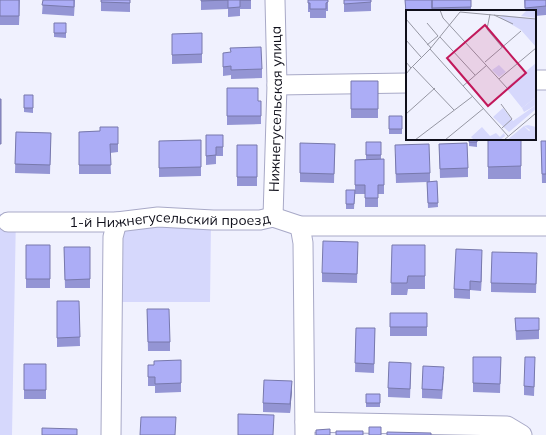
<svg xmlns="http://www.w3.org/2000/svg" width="546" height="435" viewBox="0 0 546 435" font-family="Mulish,sans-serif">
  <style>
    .grass { fill: #d6d8fc }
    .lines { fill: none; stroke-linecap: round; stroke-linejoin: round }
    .minor-casing { stroke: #a8a9c7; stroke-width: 21 }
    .minor { stroke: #fff; stroke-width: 19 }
    .wall { fill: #9495d4 }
    .shaded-wall { fill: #7879ac }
    .building { fill: #acadf6; stroke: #7879ac }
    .labels { text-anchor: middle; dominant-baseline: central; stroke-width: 3; stroke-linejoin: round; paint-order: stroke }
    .street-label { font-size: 14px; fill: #0f0f1a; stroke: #fff }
    .inset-road { fill: none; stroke: #9697a3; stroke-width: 1 }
    .view { fill: #c2185b; fill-opacity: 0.15; stroke: #c2185b; stroke-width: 2 }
    .inset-edge { fill: none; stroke: #0f0f1a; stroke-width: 2 }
  </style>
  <rect width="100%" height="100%" fill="#f0f1fe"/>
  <path class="grass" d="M0,214H16L12,435H0Z
    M211,225L210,302H119L120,241L125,231L136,226Z"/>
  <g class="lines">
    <g class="minor-casing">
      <g id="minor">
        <path d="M535,80H546"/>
        <path d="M277,85L407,83"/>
        <path id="s1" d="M273,217L277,85L275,0"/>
        <path id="s2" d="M8,222H117L158,217L213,220H260L273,217L300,226H546"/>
        <path d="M300,226L303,243L305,435"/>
        <path d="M305,422L507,426L522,435"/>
        <path d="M111,435L113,237L117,222"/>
      </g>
    </g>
    <use href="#minor" class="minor"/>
  </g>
  <path class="wall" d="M0,0H20L19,25H0Z
    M43,0H75L74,16L42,14Z
    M101,0H130V12L101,11Z
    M201,0H251V9H240V16L228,17V9L201,10Z
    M308,0H328V11H326V18H310V12H308Z
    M344,0H371V11L344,12Z
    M405,0H471V11H407V21H406Z
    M524,0H546V15L535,16V11H525Z
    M54,23H66V38L54,37Z
    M202,33V63L172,64V34Z
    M223,53L262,69V78L231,79V75L223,76Z
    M351,81H378V118H351Z
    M227,88L258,101H261V124L227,125Z
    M24,95H33V113L24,112Z
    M389,116H402V134H389Z
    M118,127V152L110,153L111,174H79V132L100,131Z
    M16,132L51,133L50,174L15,173Z
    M206,135H223V156H216V164L206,165Z
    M469,139H477V147L469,146Z
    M488,139H521V179H488Z
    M201,140V176L159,177V141Z
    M541,141H546V183H542Z
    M366,142H381V159H384V194H378V207H365V194H355V160L366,159Z
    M335,144L334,183L300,182V173Z
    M439,144L468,168V177L440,178Z
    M237,145H257V186H237Z
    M395,154L430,173V182L437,181L438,207L428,208L427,182L396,183Z
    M346,190H355L354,209H346Z
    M26,245H50V288H26Z
    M392,245H425V289H408L407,295H391Z
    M64,247H90V288H65Z
    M358,251L357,283L322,282V273Z
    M482,259L481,291L470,290V299L454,298V289Z
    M537,262L536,293L491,292V283Z
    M57,301H79L80,346L57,347Z
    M147,309L170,342V351H148Z
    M390,313H427V336H390Z
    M515,318H539V339L516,340Z
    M356,328H375L374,373L355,372Z
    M473,357H501L500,393L473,392Z
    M181,360V392L155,393V386H148V365H154Z
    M24,364H46V399H24Z
    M535,366L534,396L524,395V386Z
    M411,372L410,398L388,397V388Z
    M444,376L442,399L422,398V389Z
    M292,390L290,413L263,412V403Z
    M366,394H380V407H366Z"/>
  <path class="shaded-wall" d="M482,250V259L481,291V282Z
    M292,381V390L290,413V404Z"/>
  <path class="building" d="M0,0H19V16H0Z
    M43,0H74V7L42,5Z
    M101,0H130V3L101,2Z
    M201,0H251H240V7L228,8V0L201,1Z
    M308,0H328V2L326,3V9H310V3H308Z
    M344,0H371V2L344,4Z
    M405,0H432V11H407V12H406Z
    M432,0H471V7L432,8Z
    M525,0H546V6L525,8Z
    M54,23H66V33H54Z
    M202,33V54L172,55V34Z
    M261,47L262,69L231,70V66L223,67V53L231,52L230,48Z
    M351,81H378V109H351Z
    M227,88H258V101H261V116H227Z
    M24,95H33V108H24Z
    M0,99H1V144H0Z
    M389,116H402V129H389Z
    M100,127H118V144H110L111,165H79V132L100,131Z
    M16,132L51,133L50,165L15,164Z
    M206,135H223V147H216V155L206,156Z
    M469,139H477V142H469Z
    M488,139H521V166L488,167Z
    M201,140V167L159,168V141Z
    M541,141H546V174H542Z
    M366,142H381V155H366Z
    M300,143L335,144L334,174L300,173Z
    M467,143L468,168L440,169L439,144Z
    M429,144L430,173L396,174L395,145Z
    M237,145H257V177H237Z
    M384,159V185H378V198H365V185H355V160Z
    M437,181L438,203H428L427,182Z
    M346,190H355L354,204H346Z
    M323,241L358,242L357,274L322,273Z
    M26,245H50V279H26Z
    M392,245H425V276H408L407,283H391Z
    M64,247H90V279L65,280Z
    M456,249L482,250L481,282L470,281V290L454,289Z
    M492,252L537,253L536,284L491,283Z
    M57,301H79L80,337L57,338Z
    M147,309H169L170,342H148Z
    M390,313H427V327H390Z
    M515,318H539V330L516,331Z
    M356,328H375L374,364L355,363Z
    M473,357H501L500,384L473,383Z
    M525,357H535L534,387L524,386Z
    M181,360V383L155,384V377H148V365H154V361Z
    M389,362L411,363L410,389L388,388Z
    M24,364H46V390H24Z
    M423,366L444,367L442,390L422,389Z
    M264,380L292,381L290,404L263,403Z
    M366,394H380V403H366Z
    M238,414L274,415L273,435H238Z
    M141,417H176L175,435H140Z
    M369,427H381V435H369Z
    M42,428L77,429V435H42Z
    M330,429V435H316V430Z
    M336,431H363V435H336Z
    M387,432L431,433V435H387Z"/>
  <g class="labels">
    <g class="street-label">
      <text stroke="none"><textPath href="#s1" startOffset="108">Нижнегусельская улица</textPath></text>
      <text stroke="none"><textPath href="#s2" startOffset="162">1-й Нижнегусельский проезд</textPath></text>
    </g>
  </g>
  <g transform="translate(406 10)">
    <rect width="130" height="130" fill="#f0f1fe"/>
    <path d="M121,0H130V8L115,6ZM97,5L129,9L130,37L115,20L93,7ZM130,53V87L116,98L100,78ZM93,55L100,62L93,67L86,60ZM130,95V99L103,122L87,107L97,98L107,111ZM122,115L130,117V130H117L124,120L118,116ZM76,117L84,126L90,123L94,127L98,123L99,126L94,130H68L65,127Z" fill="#d6d8fc"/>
    <path d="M130,87V95L118,102L116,98ZM118,116L125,123L117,130H101Z" fill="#d6d8fc"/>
    <path class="inset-road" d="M34,0L37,8L101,78M84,4L81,19L96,37M88,5L107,14M0,9L25,38M34,27L69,65M0,30L15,47M21,35L32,26L21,13M24,39L102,126M0,52L5,58L0,64M79,52L115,21M7,57L48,100M5,58L24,39L54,2L130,9M93,69L130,38M57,76L81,55M95,94L106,109L96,118M0,104L29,78M9,130L67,86M39,130L78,98M98,130L130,103"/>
    <path class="view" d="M79,15L120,63L82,96L41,48Z"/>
    <rect width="130" height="130" class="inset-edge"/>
  </g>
</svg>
